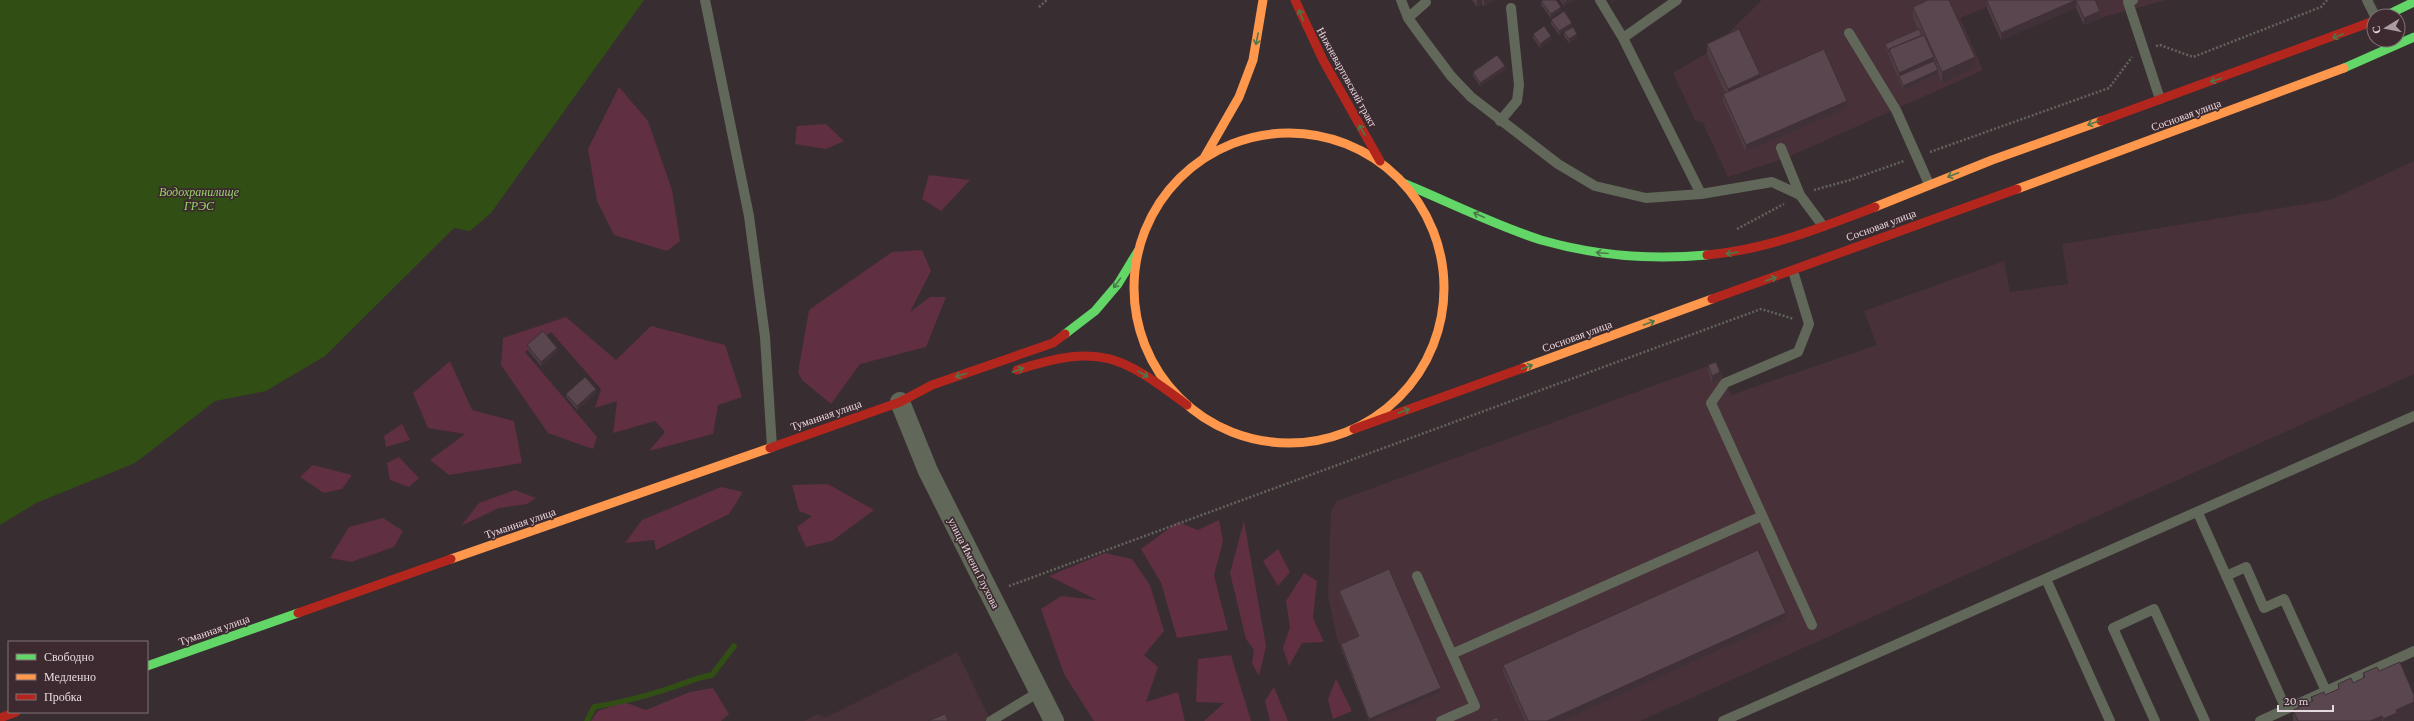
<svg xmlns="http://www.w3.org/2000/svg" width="2414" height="721" viewBox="0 0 2414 721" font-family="'Crimson Pro',serif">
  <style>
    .built { fill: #483139 }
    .green { fill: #602f41 }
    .water { fill: #314f15 }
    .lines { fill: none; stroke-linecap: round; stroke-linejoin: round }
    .stream { stroke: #314f15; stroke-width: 5.5 }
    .path { stroke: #62645c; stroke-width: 2.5; stroke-dasharray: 2 2; stroke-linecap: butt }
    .lane { stroke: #61685a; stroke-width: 10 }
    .street { stroke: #61685a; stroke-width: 20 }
    .fast { stroke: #63d668; stroke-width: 9 }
    .slow { stroke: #ff974d; stroke-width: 9 }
    .jam { stroke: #b3261e; stroke-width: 9 }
    .wall { fill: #4d3c43 }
    .shaded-wall { fill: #3f3137 }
    .building { fill: #5a464e; stroke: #3f3137 }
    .oneway { stroke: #4e7749 }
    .labels { text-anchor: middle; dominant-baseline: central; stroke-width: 3.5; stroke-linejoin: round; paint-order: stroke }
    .street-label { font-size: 11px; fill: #e6d9dd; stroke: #3c2a30 }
    .water-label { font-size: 12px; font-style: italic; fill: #98d569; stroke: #3c2a30 }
  </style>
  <rect width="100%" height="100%" fill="#382e31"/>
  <path class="built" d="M1762,0H2004L1960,18L1983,70L1786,158L1728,177L1703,123L1695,120L1673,73L1710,51Z
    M2092,0H2166L2100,18Z
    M2414,161V374L1640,721H1369L1336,635L1328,596L1331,511L1337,501L1716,363L1731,395L1877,345L1864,311L2004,261L2010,292L2068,284L2062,244L2330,200Z
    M957,652L991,721H804L818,714L825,718Z"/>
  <path class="green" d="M619,87L648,121L672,190L680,241L667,251L614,235L597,201L588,149Z
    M826,124L844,141L826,149L795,144L797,126Z
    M929,175L970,180L941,211L922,199Z
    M922,250L931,271L910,312L930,297H946L926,347L860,364L831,404L803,381L798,373L809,310L892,252Z
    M566,317L616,360L651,326L725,345L742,397L718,405L713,434L649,451L665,432L655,421L613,433L617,401L595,408L601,389L551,332L525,352L597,437L593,449L548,433L501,365L503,338Z
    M450,361L472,410L514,421L522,463L449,475L430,460L465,434L428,428L413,393Z
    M402,424L410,440L386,447L384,436Z
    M399,457L419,478L409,487L390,480L387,463Z
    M313,465L352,475L342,489L324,493L300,477Z
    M828,484L874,510L832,541L806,547L797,527L812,516L799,511L792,485Z
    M721,487L743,492L729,514L656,550L654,540L625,543L642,520Z
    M515,490L536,498L527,504L499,508L461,526L479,503Z
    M383,518L403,531L394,547L351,562L330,558L349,527Z
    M1219,520L1223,541L1214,575L1228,630L1177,638L1161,583L1141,549L1178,522L1198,530Z
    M1244,521L1266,646L1259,676L1252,663L1254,650L1246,639L1230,573Z
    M1278,549L1290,572L1278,586L1263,561Z
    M1105,553L1132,559L1150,585L1164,631L1144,655L1158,667L1146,702L1178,692L1185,721H1094L1064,674L1041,609L1061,596L1097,600L1049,576Z
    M1304,573L1317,581L1313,618L1324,642L1302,643L1289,666L1283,648L1290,627L1286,601Z
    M1231,655L1251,721H1204L1224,703L1196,702L1198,659Z
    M1336,679L1352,711L1333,719L1328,699Z
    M1274,687L1288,721H1270L1265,701Z
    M713,688L729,714L721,721H591L598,711L624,702L646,710L690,692Z"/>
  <path class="water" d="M0,0H644L491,213L470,231L454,228L325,356L266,391L215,401L135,463L36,503L0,525Z"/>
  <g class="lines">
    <path class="stream" d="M587,721L594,707C617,703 639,698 661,691C679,686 694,678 712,675L734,646"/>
    <path class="path" d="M1039,7L1047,0
      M2156,46L2160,45L2193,57L2321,7L2327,0
      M1930,152L2109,88L2132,57
      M1814,190L1850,180L1904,161
      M1737,229L1784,204
      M1009,586L1761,309L1794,319"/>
    <path class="lane" d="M705,0L749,216L765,337L772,447
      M1401,0L1408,18L1421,36L1451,76L1471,97L1558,164L1595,186L1646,198L1701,194L1772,182L1800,195L1823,226
      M1600,0L1623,38L1701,194
      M2133,0L2128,2L2160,99
      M2367,0L2375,16
      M1408,18L1426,2
      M1849,33L1896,110L1929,184
      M1623,38L1677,0
      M1500,121L1517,101L1519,85L1511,8
      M1781,148L1800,195
      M1793,271L1809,324L1798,352L1725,383L1711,403L1812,625
      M2198,513L2286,709
      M1417,576L1475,706L1441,721
      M2226,576L2246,567L2264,608L2284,599L2326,691
      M2046,579L2110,721
      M1452,654L1762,516
      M991,721L1039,692
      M1723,721L2414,416
      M2155,721L2113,628L2154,609L2205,721
      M2260,721L2414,651"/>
    <path class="street" d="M900,402L928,471L1054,721"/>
    <path class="fast" d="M2385,16L2414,2
      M2344,68L2414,37
      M1403,183C1449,202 1494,225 1541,240C1596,256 1651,260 1707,255
      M1065,334L1095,311L1118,284L1138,251
      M147,666L298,613"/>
    <path class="slow" d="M1134 288a155 155 0 1 1 310 0a155 155 0 1 1-310 0Z
      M1204,158L1239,97L1253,60L1263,0
      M2017,189L2344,68
      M1875,207L1992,160L2101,121
      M1523,368L1712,299
      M451,559L770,448"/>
    <path class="jam" d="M1295,0L1323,60L1380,161
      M2101,121L2374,21
      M1707,255C1765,250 1821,228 1875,207
      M1712,299L2017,189
      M1017,370C1101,343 1120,355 1187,405
      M1354,429L1523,368
      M770,448L900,402L932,385L1053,343L1065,334
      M298,613L451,559
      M0,718L16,712"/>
  </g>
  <path class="wall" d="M1472,0H1494L1484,7L1482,4L1477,7Z
    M1560,0H1574L1564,6Z
    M2095,0L2100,18L2084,25L2076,8L2001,40L1987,8V1Z
    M1541,1L1561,10L1551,18L1541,5Z
    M1913,7L1975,68L1942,83L1938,74L1903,90L1885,47V44L1918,29L1913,18Z
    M1551,20L1572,26L1559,35L1551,24Z
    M1564,32L1577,37L1569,43L1564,36Z
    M1533,34L1551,39L1540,48L1533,38Z
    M1707,44L1760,78L1847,108L1746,152L1723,101V94L1725,93L1707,54Z
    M1505,70L1480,86L1473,76V72Z
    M527,345L557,352L541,366L527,349Z
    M1708,365L1720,379L1712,383L1708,372Z
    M596,393L577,410L566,397V394Z
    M1339,591L1441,692L1373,721H1369L1341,648V644L1358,636L1339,594Z
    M1786,620L1563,721H1525L1503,672V665Z
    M2379,671L2414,721H2293V710L2311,702V697L2325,695L2338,689V684L2353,683L2363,678V673Z"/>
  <path class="shaded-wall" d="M1477,0H1482V4L1477,7Z
    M1484,0H1494L1484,7Z
    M1568,0H1574L1564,6V3Z
    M1611,0H1617L1611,3Z
    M2076,0V8L2001,40V33Z
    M1561,7V10L1551,18V14Z
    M2100,11V18L2084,25V18Z
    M1572,23V26L1559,35V31Z
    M1577,34V37L1569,43V39Z
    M1551,36V39L1540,48V44Z
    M1934,57V64L1899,76V73Z
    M1975,57V68L1942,83V72Z
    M1505,66V70L1480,86V83Z
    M1938,70V74L1903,90V86Z
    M1760,74V84L1728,99V89Z
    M1847,101V108L1746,152V145Z
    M557,348V352L541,366V362Z
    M1720,372V379L1712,383V376Z
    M596,389V393L577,410V406Z
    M1786,613V620L1563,721H1547Z
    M1441,688V692L1373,721H1369V719Z
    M2414,702V721H2383V719L2396,710Z
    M2382,716V721H2370Z"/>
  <path class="building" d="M1543,0H1556L1561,7L1551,14L1541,1Z
    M1563,0H1568L1564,3Z
    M1928,0H1949L1975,57L1942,72L1913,7Z
    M1988,0H2095L2100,11L2084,18L2076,0L2001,33L1987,1Z
    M1564,11L1572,23L1559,31L1551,20Z
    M1544,26L1551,36L1540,44L1533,34Z
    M1573,27L1577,34L1569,39L1564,32Z
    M1739,29L1760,74L1728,89L1707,44Z
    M1919,29L1922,35L1889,49V52L1885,44Z
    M1924,35L1934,57L1899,73L1889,49Z
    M1824,49L1847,101L1746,145L1723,94Z
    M1497,55L1505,66L1480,83L1473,72Z
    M1934,61L1938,70L1903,86L1899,76Z
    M543,331L557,348L541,362L527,345Z
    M1716,362L1720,372L1712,376L1708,365Z
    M585,377L596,389L577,406L566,394Z
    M1758,550L1786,613L1547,721H1528L1503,665Z
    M1389,569L1441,688L1369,719L1341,644L1359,636L1339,591Z
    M2400,662L2414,695V702L2396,710L2397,713L2383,719L2382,716L2370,721H2298L2293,710L2313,701L2311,697L2324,692L2325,695L2339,689L2338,684L2351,678L2353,683L2365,677L2363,673L2377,667L2379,671Z
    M945,714L948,721H928Z
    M1497,717L1499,721H1489Z"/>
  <defs><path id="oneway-shaft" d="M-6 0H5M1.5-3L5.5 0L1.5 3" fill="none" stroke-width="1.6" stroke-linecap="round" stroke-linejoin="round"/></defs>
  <g class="oneway">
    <use href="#oneway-shaft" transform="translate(1301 15) rotate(-111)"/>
    <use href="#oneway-shaft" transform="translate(2338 36) rotate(158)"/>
    <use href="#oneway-shaft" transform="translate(1257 39) rotate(101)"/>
    <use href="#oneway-shaft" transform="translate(2216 80) rotate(162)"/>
    <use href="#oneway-shaft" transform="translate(2093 123) rotate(160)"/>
    <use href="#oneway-shaft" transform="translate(1362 130) rotate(-120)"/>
    <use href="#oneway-shaft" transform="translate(1953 175) rotate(159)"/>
    <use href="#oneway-shaft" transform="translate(1479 215) rotate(-156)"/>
    <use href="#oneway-shaft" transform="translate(1602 253) rotate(-175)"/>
    <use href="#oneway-shaft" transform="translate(1732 253) rotate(172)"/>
    <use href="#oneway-shaft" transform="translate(1771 279) rotate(-19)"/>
    <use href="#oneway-shaft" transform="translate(1117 283) rotate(126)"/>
    <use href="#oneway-shaft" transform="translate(1649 323) rotate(-20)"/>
    <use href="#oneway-shaft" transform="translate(1527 367) rotate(-20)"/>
    <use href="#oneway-shaft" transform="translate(1018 370) rotate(-20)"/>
    <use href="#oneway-shaft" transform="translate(1143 374) rotate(30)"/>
    <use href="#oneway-shaft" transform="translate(961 375) rotate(162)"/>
    <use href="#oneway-shaft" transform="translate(1404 411) rotate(-20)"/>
  </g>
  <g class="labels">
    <g class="street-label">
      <text transform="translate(1347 77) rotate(61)">Нижневартовский тракт</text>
      <text transform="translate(2186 115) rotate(-20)">Сосновая улица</text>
      <text transform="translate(1881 225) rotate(-20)">Сосновая улица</text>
      <text transform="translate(1577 336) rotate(-20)">Сосновая улица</text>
      <text transform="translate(826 415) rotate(-19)">Туманная улица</text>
      <text transform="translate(520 523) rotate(-19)">Туманная улица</text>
      <text transform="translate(974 563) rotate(63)">улица Имени Глухова</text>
      <text transform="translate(214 630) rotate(-19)">Туманная улица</text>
    </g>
    <g class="water-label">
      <text x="199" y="192">Водохранилище<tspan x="199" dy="14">ГРЭС</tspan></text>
    </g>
  </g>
  <rect x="8" y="641" width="140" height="72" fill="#3c2a30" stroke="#807075"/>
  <rect x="16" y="654" width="20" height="6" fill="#63d668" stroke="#807075"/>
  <text x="44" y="661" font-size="12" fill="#e6d9dd">Свободно</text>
  <rect x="16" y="674" width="20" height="6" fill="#ff974d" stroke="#807075"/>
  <text x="44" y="681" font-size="12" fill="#e6d9dd">Медленно</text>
  <rect x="16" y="694" width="20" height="6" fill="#b3261e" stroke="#807075"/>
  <text x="44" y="701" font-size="12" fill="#e6d9dd">Пробка</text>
  <g transform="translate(2386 28) rotate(260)"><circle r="19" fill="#3c2a30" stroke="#807075"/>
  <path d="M0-3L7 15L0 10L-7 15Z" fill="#a99da1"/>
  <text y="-6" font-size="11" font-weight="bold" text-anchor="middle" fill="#e6d9dd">С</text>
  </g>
  <path d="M2278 705v6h55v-6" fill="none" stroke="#e6d9dd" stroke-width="2"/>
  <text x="2284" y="705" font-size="12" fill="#e6d9dd" stroke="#3c2a30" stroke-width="3" paint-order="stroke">20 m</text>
</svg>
